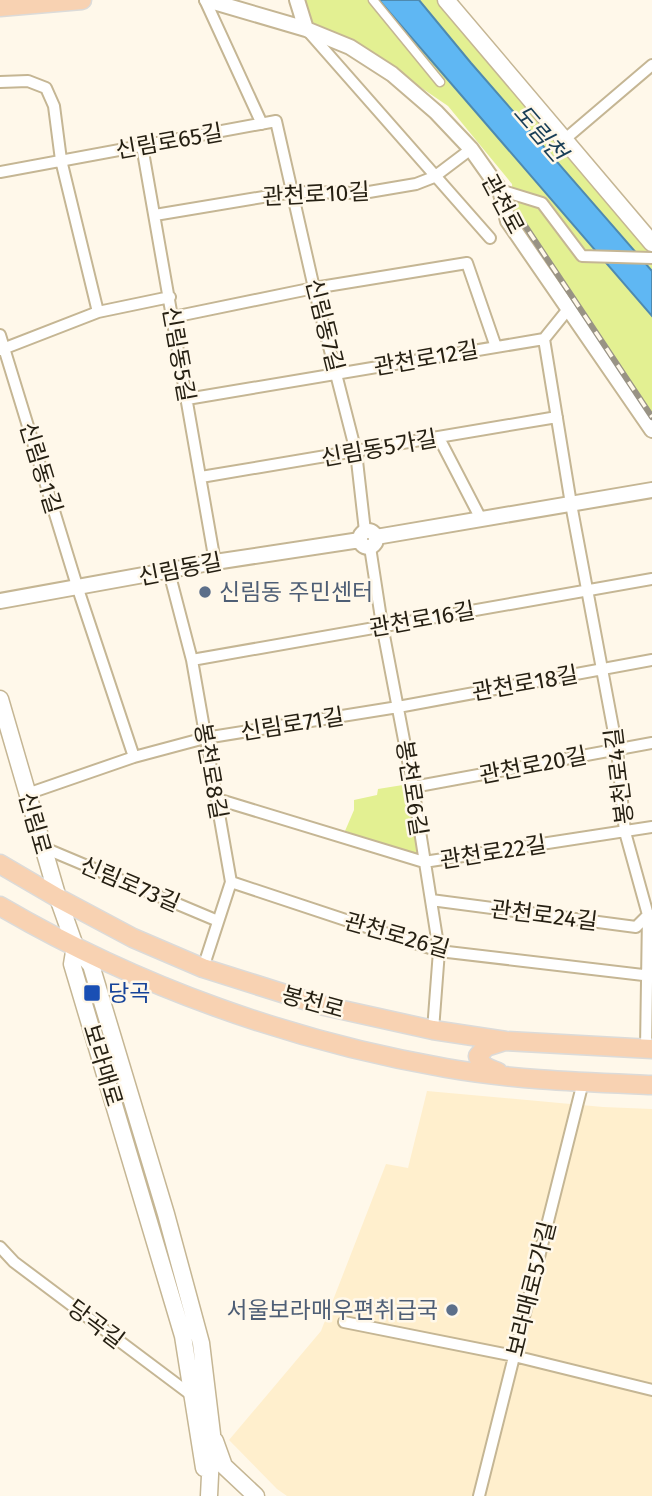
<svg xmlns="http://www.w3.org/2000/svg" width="652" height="1496" viewBox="0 0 652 1496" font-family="'Fira Sans','Noto Sans KR',sans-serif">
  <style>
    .built { fill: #ffefcd }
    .green { fill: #e3f092 }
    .water { fill: #5fb7f3; stroke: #4e8ab0; stroke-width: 2 }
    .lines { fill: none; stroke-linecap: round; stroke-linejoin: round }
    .pedestrian-casing { stroke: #c5b694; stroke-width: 11 }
    .minor-casing { stroke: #c5b694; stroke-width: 14 }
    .tertiary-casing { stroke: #c5b694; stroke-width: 18 }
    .secondary-casing { stroke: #c5b694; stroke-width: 19 }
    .primary-casing { stroke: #dcdbd9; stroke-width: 21 }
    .pedestrian { stroke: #fff; stroke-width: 8 }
    .minor { stroke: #fff; stroke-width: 10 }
    .tertiary { stroke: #fff; stroke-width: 14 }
    .secondary { stroke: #fff; stroke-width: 16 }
    .primary { stroke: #f8d2b2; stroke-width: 18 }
    .rail-casing { stroke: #999385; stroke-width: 6 }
    .rail { stroke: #fff8ea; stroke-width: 3.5; stroke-dasharray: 10; stroke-linecap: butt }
    .service-dot { fill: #5c6f8a; stroke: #fff8ea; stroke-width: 2.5 }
    .transit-dot { fill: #1a4fb4; stroke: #fff8ea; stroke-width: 2.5 }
    .labels { text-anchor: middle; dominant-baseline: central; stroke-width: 5; stroke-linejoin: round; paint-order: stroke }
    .street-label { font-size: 23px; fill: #262013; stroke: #fff8ea }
    .service-label { font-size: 23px; fill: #4e5e75; stroke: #fff8ea; text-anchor: start }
    .transit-label { font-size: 23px; fill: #164399; stroke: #fff8ea; text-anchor: start }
    .water-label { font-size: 24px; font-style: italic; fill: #183d56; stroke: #fff8ea }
  </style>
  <rect width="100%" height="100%" fill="#fff8ea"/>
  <path class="built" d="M427,1091L603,1107L652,1109V1496H287L277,1489L229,1440L321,1331L386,1164L408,1168Z"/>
  <path class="green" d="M301,0H442L652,252V414L514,218L512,184L448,106L388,65L309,27Z
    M409,784L421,857L345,831L354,810V800L377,795L378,789Z"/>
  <path class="water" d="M379,0H419L471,63L652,271V316Z"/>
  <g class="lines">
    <g class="pedestrian-casing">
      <path id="pedestrian" d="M373,0L440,82"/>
    </g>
    <g class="minor-casing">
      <path id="minor" d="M205,0L262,124
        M307,30L490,238
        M0,82L28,81L46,88L54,106L61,160L98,312
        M564,140L652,65
        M142,146L215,562
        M0,172L276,121L314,288L356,452L365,531
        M500,190L542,203L582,256L652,258
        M155,215L293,192L363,193L416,184L434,177L471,149
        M173,317L314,288L467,263L496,347
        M0,335L78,589L134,757
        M544,339L571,504L617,749L625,832L648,915L646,1048
        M0,350L98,312L170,297
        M187,399L544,339L569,308
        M439,438L481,519
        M201,477L557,417
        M370,547L382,625L413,787L439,951L433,1030
        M169,572L192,660L231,882L203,968
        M192,660L652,579
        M413,787L652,743
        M27,794L134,757L205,738L398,707L652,660
        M217,799L424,862L652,827
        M42,847L218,921
        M231,882L439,951L652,976
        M431,900L636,927L649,914
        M0,1247L14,1262L194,1397
        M344,1322L514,1356L652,1390
        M479,1496L583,1082"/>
    </g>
    <g class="tertiary-casing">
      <path id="tertiary" d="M207,0L306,29L350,47L392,74L436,112L471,149L500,190L508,221L652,430
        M297,0L306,29
        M360 539a8 8 0 1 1 16 0a8 8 0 1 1-16 0Z
        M376,537L652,490
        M0,601L215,562L360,540"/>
    </g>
    <g class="secondary-casing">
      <path id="secondary" d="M446,0L652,243
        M0,699L58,898L75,946L91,965L166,1214L201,1343L212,1434L209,1496
        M75,946L72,964L183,1336L204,1468
        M215,1441L224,1466L256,1496"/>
    </g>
    <g class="primary-casing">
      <path id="primary" d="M0,7L82,0
        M0,864L58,898L133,938L203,968L320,1005L433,1030L506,1041L652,1049
        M0,906C137,986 290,1041 446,1068C514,1080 583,1082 652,1085
        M498,1072C489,1069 480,1066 478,1056L486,1047L505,1041"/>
    </g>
    <use href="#pedestrian" class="pedestrian"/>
    <use href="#minor" class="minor"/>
    <use href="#tertiary" class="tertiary"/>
    <use href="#secondary" class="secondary"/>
    <use href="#primary" class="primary"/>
    <g class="rail-casing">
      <path id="rail" d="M518,215L652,417"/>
    </g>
    <use href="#rail" class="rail"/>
  </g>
  <g class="service-dot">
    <circle cx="205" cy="592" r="7"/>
    <circle cx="452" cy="1310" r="7"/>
  </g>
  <rect class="transit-dot" x="83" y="984" width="18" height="18" rx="3.5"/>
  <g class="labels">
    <g class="street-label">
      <text transform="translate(169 141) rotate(-10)">신림로65길</text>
      <text transform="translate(316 194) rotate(-3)">관천로10길</text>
      <text transform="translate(503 204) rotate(62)">관천로</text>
      <text transform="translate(325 325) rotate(76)">신림동7길</text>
      <text transform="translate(179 354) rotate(80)">신림동5길</text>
      <text transform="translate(426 358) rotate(-10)">관천로12길</text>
      <text transform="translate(379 448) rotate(-10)">신림동5가길</text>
      <text transform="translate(41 468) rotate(73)">신림동1길</text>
      <text transform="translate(180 569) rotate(-11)">신림동길</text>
      <text transform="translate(422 619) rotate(-10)">관천로16길</text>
      <text transform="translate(525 683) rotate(-10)">관천로18길</text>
      <text transform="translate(292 724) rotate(-9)">신림로71길</text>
      <text transform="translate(533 765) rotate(-11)">관천로20길</text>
      <text transform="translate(211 771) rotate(80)">봉천로8길</text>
      <text transform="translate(619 776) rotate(-97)">봉천로4길</text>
      <text transform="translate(412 788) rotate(81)">봉천로6길</text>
      <text transform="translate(35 823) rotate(74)">신림로</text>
      <text transform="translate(493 852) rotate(-9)">관천로22길</text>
      <text transform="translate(130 884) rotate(23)">신림로73길</text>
      <text transform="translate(544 915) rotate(7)">관천로24길</text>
      <text transform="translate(397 935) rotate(16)">관천로26길</text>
      <text transform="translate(313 1002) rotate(15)">봉천로</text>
      <text transform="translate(103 1065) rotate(73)">보라매로</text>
      <text transform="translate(531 1289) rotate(-76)">보라매로5가길</text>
      <text transform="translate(96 1324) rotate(37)">당곡길</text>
    </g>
    <g class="service-label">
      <text x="219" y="592">신림동 주민센터</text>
      <text x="438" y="1310" text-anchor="end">서울보라매우편취급국</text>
    </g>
    <g class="transit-label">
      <text x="108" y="993">당곡</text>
    </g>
    <g class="water-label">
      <text transform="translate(540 133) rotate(49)">도림천</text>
    </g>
  </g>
</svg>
